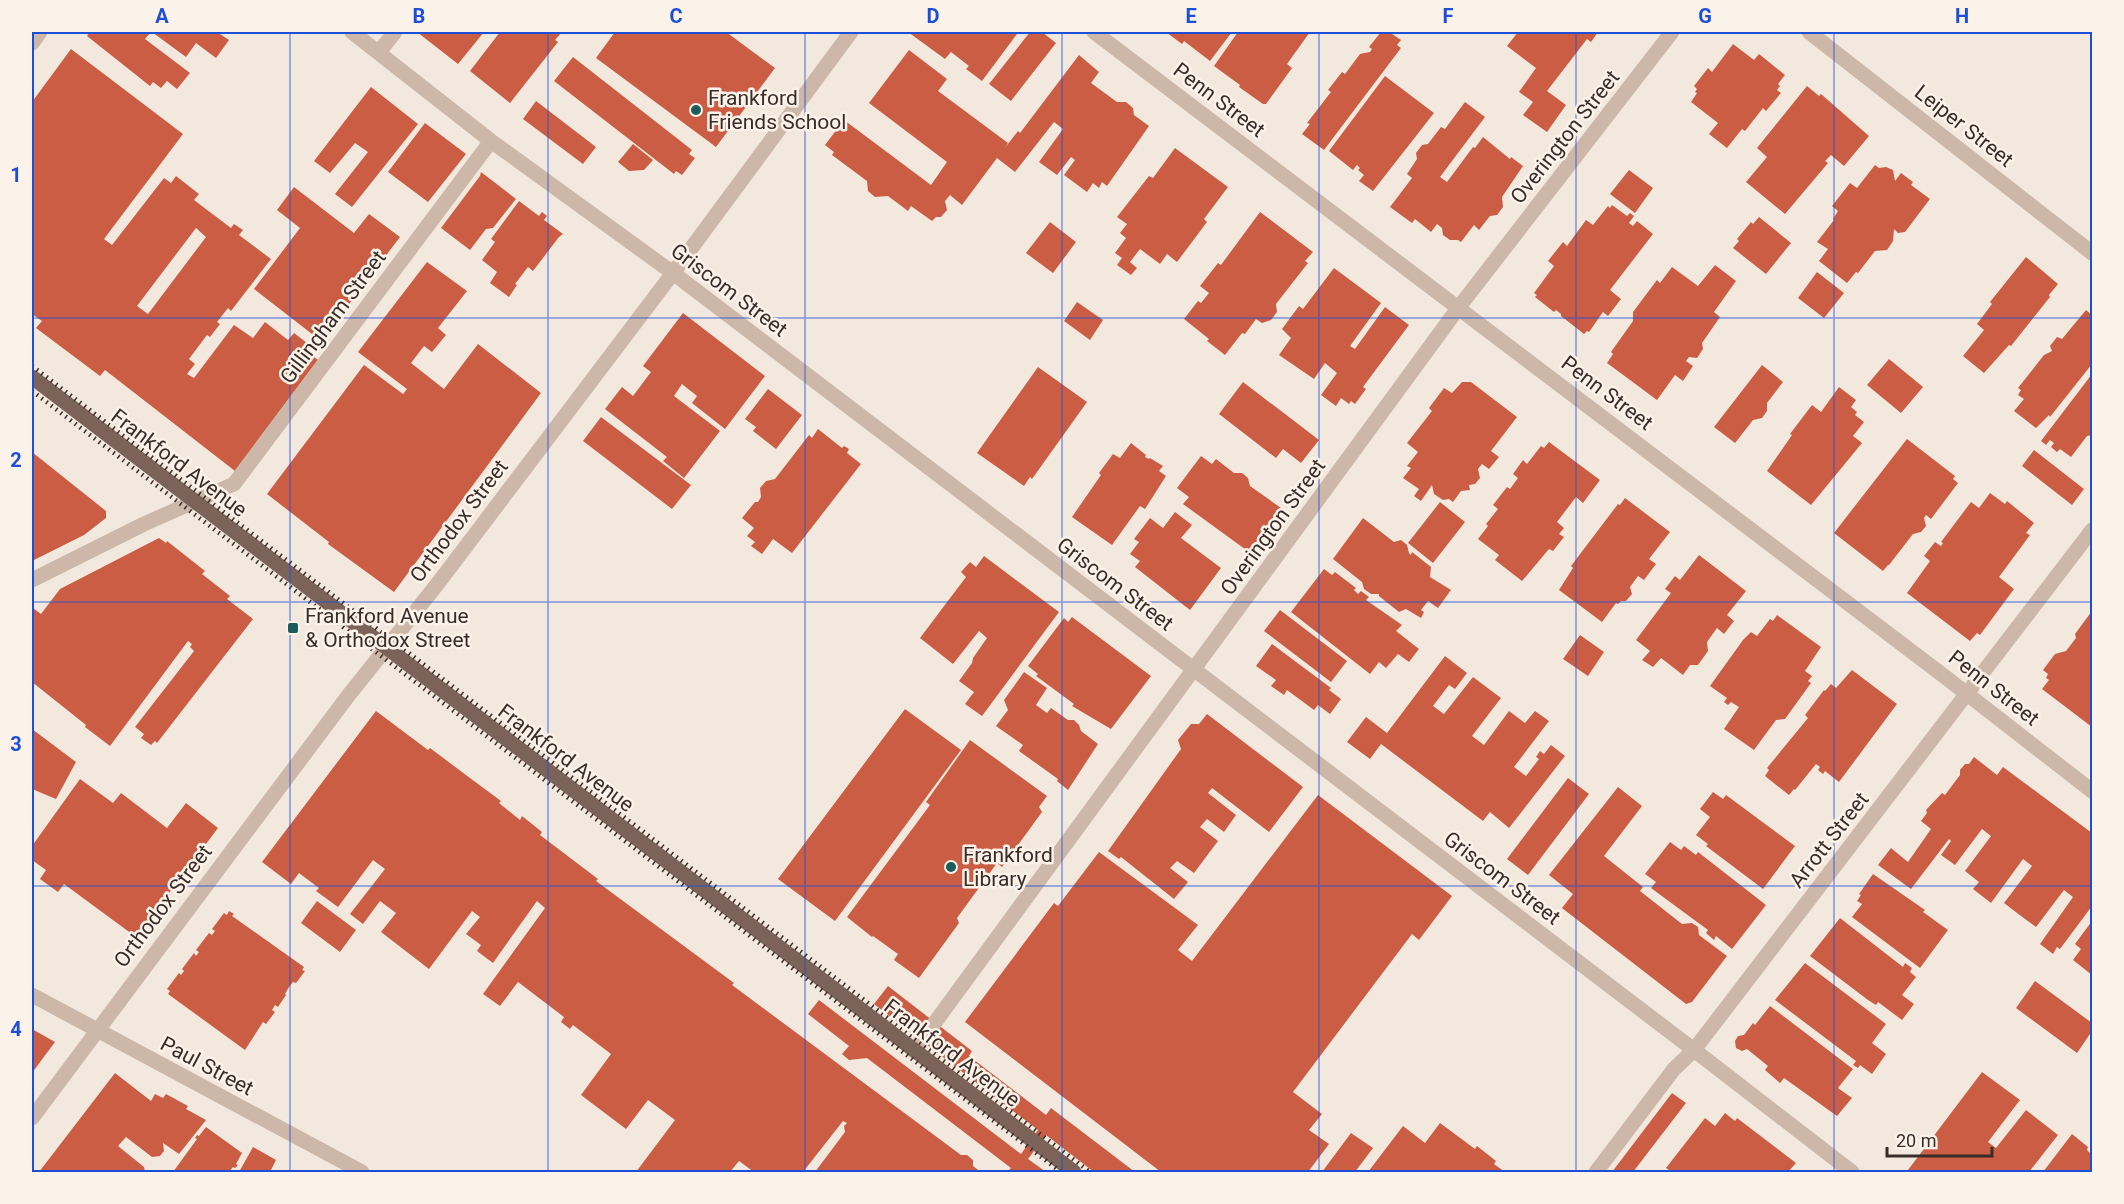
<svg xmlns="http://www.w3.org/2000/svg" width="2124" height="1204" viewBox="0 0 2124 1204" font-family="Roboto,sans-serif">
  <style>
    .building { fill: #ca5d44; fill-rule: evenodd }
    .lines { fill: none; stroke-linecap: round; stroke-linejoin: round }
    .minor { stroke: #ccb7a8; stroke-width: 15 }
    .major { stroke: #7b6359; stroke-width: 15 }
    .rail { stroke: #392d29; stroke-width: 4.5; stroke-dasharray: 1.5 4.5; stroke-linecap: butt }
    .grid { fill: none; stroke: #1d4ed8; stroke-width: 1.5; stroke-opacity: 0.55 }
    .poi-dot { fill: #1c5c5c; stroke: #fbf2ea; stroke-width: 2 }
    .labels { text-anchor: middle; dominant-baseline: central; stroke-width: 5; stroke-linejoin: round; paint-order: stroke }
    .poi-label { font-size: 21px; fill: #392d29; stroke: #fbf2ea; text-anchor: start }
    .street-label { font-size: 21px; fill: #392d29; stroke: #fbf2ea }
    .neatline { fill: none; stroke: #1d4ed8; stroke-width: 2 }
    .grid-label { font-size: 20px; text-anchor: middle; font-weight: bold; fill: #1d4ed8 }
  </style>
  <rect width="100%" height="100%" fill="#f3e8dd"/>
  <path class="building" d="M90,32H151L145,39L190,73L177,89L167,81L161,88L153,82L150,86L87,36Z
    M152,32H217L229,40L216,58L196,43L186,57Z
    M417,32H484L458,64Z
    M500,32H562L555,40L558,42L510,103L470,71Z
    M615,32H726L775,68L716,147L596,58Z
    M908,32H1013L1017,34L982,81L966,69L969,66L951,52L945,59Z
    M1030,32H1042L1056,43L1011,101L989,84Z
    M1166,32H1232L1210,61L1184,41L1182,44Z
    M1238,32H1310L1287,64L1292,68L1266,104H1263L1239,87L1240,85L1214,66Z
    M1381,32H1389L1401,40L1397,45L1401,48L1324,150L1302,134L1310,124L1307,123L1331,92L1328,90L1342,72L1345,74L1360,54L1370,52L1372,49L1369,47Z
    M1518,32H1598L1591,42L1587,39L1547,91L1566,105L1547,132L1523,115L1533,102L1519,92L1536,68L1507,46Z
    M1733,44L1754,60L1759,54L1785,75L1778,84L1780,86L1777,90L1781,93L1766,111L1763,108L1745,131L1742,129L1727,148L1709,134L1718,123L1691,102L1697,93L1695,92L1697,89L1694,86L1708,68L1712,72Z
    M71,49L183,134L104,239L112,245L164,178L171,183L176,176L199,194L194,200L231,228L234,224L243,230L239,235L271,259L231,311L228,308L217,322L220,324L210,337L207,335L189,359L195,364L187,374L194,378L234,325L253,338L265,322L288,340L294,333L307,343L303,348L318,360L235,471L105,370L100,376L36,328L42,321L32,314V102ZM196,228L206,237L148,314L137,306Z
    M909,50L947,79L938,91L1008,143L1004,149L1018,131L1020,133L1079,55L1099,72L1091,83L1117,102H1126L1133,108L1134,115L1149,126L1107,186L1102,182L1099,188L1093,183L1087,192L1064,175L1075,160L1071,157L1057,175L1039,162L1063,129L1054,122L1015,172L997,158L962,205L950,195L945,201L947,210L941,217H936L932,221L911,206L908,211L888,196L875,197L868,191L867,181L832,155L834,152L825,145L844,120L931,185L947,162L869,103Z
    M573,57L692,150L689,154L695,158L682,175L676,171L674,174L554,81Z
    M1385,76L1434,113L1373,191L1359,181L1364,175L1358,170L1360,168L1357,165L1353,170L1329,151Z
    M1807,86L1819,96L1821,94L1869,136L1844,166L1831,155L1825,161L1828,163L1785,214L1746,182L1767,157L1757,148Z
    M371,87L418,124L352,207L335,194L368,152L355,143L330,173L314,161Z
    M536,101L596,147L583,164L523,119Z
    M1465,102L1485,117L1440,177L1447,182L1473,147L1475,148L1483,137L1510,159L1511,157L1523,166L1502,197L1503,207L1497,215L1490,216L1479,230L1474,225L1461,242L1458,240H1450L1443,235L1442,228L1437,224L1431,232L1415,219L1412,223L1390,207L1412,178L1407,174L1417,159L1416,153L1422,145L1428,144L1441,127L1445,129Z
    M425,123L466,154L428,202L388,172Z
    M633,144L653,160L644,170L629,171L618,162Z
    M1175,148L1228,187L1204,219L1207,222L1177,262L1167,254L1160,264L1140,249L1130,262L1137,268L1131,275L1117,265L1122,258L1115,253L1126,238L1120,233L1127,224L1117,217L1149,176L1153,178Z
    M1875,165L1879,168L1886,167L1893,170L1895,181L1901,173L1913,182L1911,185L1930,199L1905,232L1898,233L1894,229L1893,241L1887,250L1875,251L1858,273L1856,272L1847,283L1819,261L1828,249L1817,242L1834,220L1833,219L1838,211L1832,206L1850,183L1857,188Z
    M1629,170L1653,188L1635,213L1610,194Z
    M481,172L516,199L493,228L486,229L470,250L441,228L480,176Z
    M294,187L354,233L369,214L400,237L321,341L254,289L300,228L277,210Z
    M519,201L539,216L542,212L547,216L544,220L563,234L559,237L533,271L528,267L515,284L517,285L509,297L490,283L497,272L482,260L495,242L491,239Z
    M1612,205L1627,216L1630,213L1634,216L1629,223L1633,226L1637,221L1653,234L1610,290L1621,299L1608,316L1603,312L1589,332L1587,331L1584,334L1561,316V314L1556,310L1554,312L1535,297L1537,295L1534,293L1554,266L1548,261L1563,242L1567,246L1586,220L1593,225L1608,206L1610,208Z
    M1260,212L1313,252L1305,261L1308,263L1276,304L1277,312L1271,320L1262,323L1256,319L1245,334L1242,333L1225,355L1207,341L1209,339L1184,319L1198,301L1201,303L1209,293L1200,286L1218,263L1221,265Z
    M1759,217L1791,243L1766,274L1733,248L1739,241L1737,239L1751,222L1753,224Z
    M1050,222L1076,242L1053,273L1026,253Z
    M2026,257L2058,284L2049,295L2050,297L2011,346L2009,345L1984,373L1963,356L1984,330L1977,324L1992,304L1990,302Z
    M427,262L467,291L438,328L446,335L432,352L424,346L411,363L444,389L478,344L541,393L394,592L328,544L329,542L267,494L364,365L403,394L407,389L358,352Z
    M1715,265L1736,281L1714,312L1720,317L1702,343L1703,349L1697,358L1689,357L1686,361L1693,366L1683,381L1675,375L1657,400L1607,363L1613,354L1611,352L1633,321V312L1657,280L1660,283L1672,267L1698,286Z
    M1334,268L1381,303L1350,346L1355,349L1385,307L1409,325L1363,387L1366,389L1355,404L1351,401L1349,404L1341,398L1336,406L1321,395L1337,373L1325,363L1314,379L1279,355L1291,338L1282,329L1299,306L1303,309Z
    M1817,272L1844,293L1824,318L1798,298Z
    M1077,302L1103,320L1090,340L1064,321Z
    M2086,310L2092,315V364L2050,417L2049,415L2036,428L2014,411L2024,399L2018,395L2021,390L2018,388L2044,355L2052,351L2050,346L2057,337L2062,339Z
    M683,313L765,376L725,429L692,403L697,396L682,384L674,396L720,431L684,478L663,461L667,457L605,409L622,387L633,396L651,372L643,366Z
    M1889,359L1923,387L1901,413L1867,385Z
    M1762,365L1783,382L1767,403V411L1762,418L1753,420L1735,443L1714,427Z
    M1038,367L1087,402L1032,479L1030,477L1024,486L977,453Z
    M2092,374V435L2087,436L2071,457L2060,449L2057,452L2051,447L2054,443L2050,440L2046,445L2041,441Z
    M1243,382L1319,440L1301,463L1283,449L1276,458L1219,414Z
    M1462,382H1471L1517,417L1491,451L1499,457L1489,469L1482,464L1478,469L1480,478L1475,484L1469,485L1470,490L1461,491L1453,502L1449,499L1443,500L1434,494L1432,485L1421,501L1414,496L1419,489L1403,478L1411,468L1407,466L1418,452L1407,443L1432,411L1429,408L1444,388L1452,393Z
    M1839,387L1856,400L1851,407L1857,412L1855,415L1864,422L1853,436L1862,443L1811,505L1767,471L1792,435L1790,434L1812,405L1821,412Z
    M768,389L802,415L776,449L753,431L756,427L745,419Z
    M601,417L691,485L672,509L583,441Z
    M818,429L842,448L844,446L849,449L847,453L861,464L792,553L773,539L762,554L751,546L755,542L747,536L754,528L742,518L755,502H758L761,497L760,488L766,481L775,479L809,435L812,438Z
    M1907,439L1955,476L1953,479L1958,483L1931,519L1926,515L1924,518L1926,526L1921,532L1913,534L1889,565H1888L1883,571L1834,533Z
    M1549,442L1600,480L1583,503L1576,497L1557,522L1564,528L1559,534L1564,537L1553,551L1549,549L1522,581L1495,560L1499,555L1478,539L1488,526L1486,524L1498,509L1493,505L1507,487L1510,489L1518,478L1513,474L1523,460L1527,464L1541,446L1544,448Z
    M1131,443L1146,455L1145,457L1149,459L1150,458L1163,466L1159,471L1166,476L1145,509L1140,506L1112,545L1072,517L1101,475L1099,473L1113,454L1120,458Z
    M2034,450L2084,489L2072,505L2022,466Z
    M32,452L106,511V518L84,535L32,561Z
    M1201,456L1212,464L1216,459L1234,473H1242L1248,478L1250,486L1281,508L1249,552L1183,504L1189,497L1177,488Z
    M1990,493L2005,504L2007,501L2034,523L2026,533L2030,535L1999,577L2014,589L1980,635L1977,633L1970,641L1907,593L1930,561L1924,556L1935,542L1941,546L1943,543L1941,542L1971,502L1979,508Z
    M1625,498L1670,532L1649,559L1656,564L1644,580L1638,576L1630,587L1632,594L1626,601H1621L1618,604L1616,603L1602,622L1559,590L1573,568L1571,566L1618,504L1620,505Z
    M1440,502L1465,522L1433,563L1408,543Z
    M1175,512L1192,525L1181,538L1221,568L1190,610L1135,567L1140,561L1130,554L1139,542L1134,539L1150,518L1163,528Z
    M1363,518L1394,542L1401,540L1407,545L1409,553L1411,555L1412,552L1431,567L1430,577L1451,590L1438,608L1428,601L1421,610L1424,612L1421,618L1406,609L1399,612L1379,596V594H1371L1364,589L1362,582L1333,559Z
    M159,538L166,543L167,541L205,571L202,574L230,596L227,599L253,619L157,743L155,741L151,745L141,738L144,734L135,727L194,651L190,647L192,644L188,641L110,746L85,727L86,725L32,682V609L33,608L41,614L60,589Z
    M1699,555L1746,591L1727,615L1734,621L1724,634L1717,628L1707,642L1708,651L1698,665H1690L1683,675L1661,658L1653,667L1642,660L1650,651L1636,640L1671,593L1665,589L1675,576L1680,580Z
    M984,556L1059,612L982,716L965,704L974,692L959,681L972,663L973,658L987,638L979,631L953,664L920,638L966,577L961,572L970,562L976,567Z
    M1324,569L1332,575L1335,572L1356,588L1354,590L1358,594L1361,591L1369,597L1366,600L1402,625L1396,631L1419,649L1409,662L1398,654L1386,668L1379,662L1370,674L1291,612Z
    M1280,610L1347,661L1331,682L1264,631Z
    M2092,611V727L2042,689L2049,680L2046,678L2048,674L2043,670L2055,654L2066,651L2076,638L2075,634Z
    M1777,615L1821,647L1805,671L1812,676L1808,681L1811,683L1785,719L1776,720L1754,750L1724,729L1739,707L1731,702L1728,705L1724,702L1727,698L1710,686L1743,640L1751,632L1757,636L1770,619L1773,621Z
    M1072,617L1151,676L1111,729L1072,706L1074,704L1036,676L1038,674L1028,666L1064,618L1068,622Z
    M1580,635L1604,652L1588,676L1563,659Z
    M1272,644L1331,688L1329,690L1341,699L1330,714L1318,705L1314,710L1287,690L1284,695L1271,686L1276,680L1256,666Z
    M1445,656L1467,673L1455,689L1449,685L1433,706L1444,714L1473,677L1501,698L1472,736L1484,745L1509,711L1525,723L1535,711L1549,721L1514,767L1526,776L1539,759L1536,757L1540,751L1544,754L1551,745L1565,756L1509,828L1490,812L1483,821L1381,744L1370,759L1347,742L1366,717L1387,733Z
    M1852,670L1897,704L1839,782L1825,771L1823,774L1818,770L1820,767L1816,764L1795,790L1794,789L1789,795L1765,776L1769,770L1767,768L1808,718L1805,715L1824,690L1825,691L1831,684L1836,688Z
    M1024,672L1047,688L1036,705L1047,713L1051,708L1068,720H1074L1079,725L1081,731L1098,744L1068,790L1057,781L1058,779L1019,751L1023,745L996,726L1008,710L1004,700Z
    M905,709L961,750L835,921L778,879Z
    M376,711L428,750L430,748L474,781L501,801L499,803L520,820L522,816L542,832L540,835L598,879L596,881L734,983L732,985L961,1155H967L973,1160V1166L981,1172H815L845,1132L844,1126L847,1123L843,1121L803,1172H754L739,1161L730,1172H636L675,1120L648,1100L626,1129L581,1095L611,1054L573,1025L570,1029L561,1022L564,1017L518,982L500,1006L483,994L545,908L537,901L493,963L477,951L481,945L466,934L480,917L472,911L429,969L381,932L396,913L380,901L363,924L350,914L385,869L373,860L338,907L316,891L319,888L299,873L291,884L262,862Z
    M1207,714L1303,787L1269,832L1212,788L1208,793L1236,815L1224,832L1207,819L1200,827L1218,841L1194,873L1177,861L1170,868L1188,882L1174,899L1121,857L1119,859L1108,851L1181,749L1178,740L1191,724H1199Z
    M32,729L76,762L56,799L32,789Z
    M970,740L1047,796L1039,807L1042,812L1002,867L997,863L957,918L959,923L919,978L894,960L898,954L873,936L872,937L847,917L930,805L926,802Z
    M1974,757L1997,775L2003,767L2092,833V906L2060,949L2057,947L2053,954L2040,944L2073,897L2064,890L2036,927L2021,916L2004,903L2032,866L2023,859L1991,903L1973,889L1979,882L1965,871L1991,836L1982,829L1955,865L1941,855L1951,841L1949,839L1911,889L1878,865L1891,848L1908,862L1931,829L1921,821L1927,813L1926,810L1942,793L1945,795L1960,775V770L1965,764H1969Z
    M1568,778L1589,794L1528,875L1507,859Z
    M80,779L113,803L121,793L167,828L186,803L218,828L136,937L64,884L58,892L40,879L46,870L32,860V846Z
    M1618,787L1642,806L1604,856L1643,887L1640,891L1682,924L1692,923L1698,927L1699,935L1727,956L1692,1002L1686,1004L1562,908L1573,894L1549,875Z
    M1713,792L1723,799L1726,795L1795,846L1763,889L1706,846L1708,844L1696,835L1710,817L1700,809Z
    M1318,795L1452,896L1419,940L1412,934L1293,1092L1322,1114L1309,1130L1329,1144L1308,1172H1161L965,1022L1054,903L1058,906L1099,852L1198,925L1178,950L1192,961Z
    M1670,842L1681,850L1684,846L1696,855L1698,852L1766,905L1732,949L1716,936L1714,940L1706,933L1708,930L1651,888L1656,882L1645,874Z
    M1873,874L1925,910L1923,912L1948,930L1920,968L1852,917L1862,904L1857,901L1861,895L1859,894Z
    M317,901L356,930L340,952L301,923Z
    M229,911L234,914L232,916L304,967L302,970L305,971L296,983L293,982L289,987L285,994L286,995L278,1007L275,1005L272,1010L275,1012L266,1024L263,1022L245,1050L168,994L170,991L167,989L179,973L181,975L184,971L182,969L194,953L196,956L199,952L196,950L209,933L212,935L215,931L212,929L224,913L227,915Z
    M1840,918L1903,967L1905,963L1912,968L1910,972L1916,977L1902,995L1914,1004L1902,1020L1878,1002L1876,1005L1868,1000L1810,956Z
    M2092,921V975L2073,960L2081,949L2075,944Z
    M1805,963L1886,1024L1872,1043L1886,1054L1872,1074L1860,1065L1858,1068L1853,1065L1856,1061L1775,1000Z
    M2035,981L2092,1023V1031L2077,1053L2016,1008Z
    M888,986L972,1051L969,1056L1046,1115L1051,1108L1135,1172H1094L1046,1135L1028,1159L1046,1172H1007L1011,1168L867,1058L849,1060L842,1054L849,1046L808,1014L819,1000L1021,1154L1038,1130L874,1004Z
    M1770,1006L1853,1069L1838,1088L1852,1098L1837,1116L1784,1078L1780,1083L1765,1070L1768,1066L1747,1049L1742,1051L1736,1048L1735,1041L1738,1036L1744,1035L1753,1023L1755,1025Z
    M32,1029L55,1042L32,1073Z
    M1982,1072L2020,1100L1988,1142L1996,1148L2026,1110L2058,1135L2029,1172H1911L1908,1170Z
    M115,1073L151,1101L155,1094L163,1098L166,1094L188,1106L186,1109L206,1120L179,1154L163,1143L164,1151L160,1156L152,1157L126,1137L118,1146L144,1167L145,1172H39Z
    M1672,1093L1686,1103L1633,1172H1612Z
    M1725,1113L1735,1121L1737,1118L1796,1163L1788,1172H1672L1666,1168L1705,1118L1715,1126Z
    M1440,1123L1475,1149L1477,1146L1496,1161L1494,1164L1505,1172H1368L1403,1126L1425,1143Z
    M206,1127L242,1153L236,1164L238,1165L235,1168L233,1167L229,1172H173L197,1139L195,1138L197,1135L199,1136Z
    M1351,1133L1373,1148L1355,1172H1322Z
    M2072,1134L2088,1147L2087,1150L2092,1155V1172H2043Z
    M253,1147L276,1160L270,1172H239Z"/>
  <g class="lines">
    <path class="minor" d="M352,32L491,141L673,273L1694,1050L1852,1172
      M1094,32L1944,676L2092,791
      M1809,32L2092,253
      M32,43L40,32
      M379,52L395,32
      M32,580L144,524L234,484L491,141
      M32,995L362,1172
      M914,1051L1459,307L1672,32
      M32,1118L348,696L439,582L673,273L851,32
      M1596,1172L1674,1069L1694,1050L2092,530"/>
    <path class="major" d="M32,377L1074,1172"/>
    <path class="rail" d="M32,366L1090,1172
      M32,391L1061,1172"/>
  </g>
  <path class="grid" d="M290,32V1172M548,32V1172M805,32V1172M1062,32V1172M1319,32V1172M1576,32V1172M1834,32V1172M32,318H2092M32,602H2092M32,886H2092"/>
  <g class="poi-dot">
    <circle cx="696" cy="110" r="6"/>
    <rect x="287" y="622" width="12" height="12" rx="3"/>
    <circle cx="951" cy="867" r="6"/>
  </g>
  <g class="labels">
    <g class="poi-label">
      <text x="708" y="98">Frankford<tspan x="708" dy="24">Friends School</tspan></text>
      <text x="305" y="616">Frankford Avenue<tspan x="305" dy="24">&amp; Orthodox Street</tspan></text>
      <text x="963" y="855">Frankford<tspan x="963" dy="24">Library</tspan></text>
    </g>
    <g class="street-label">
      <text transform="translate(1219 100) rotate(37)">Penn Street</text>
      <text transform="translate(1964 126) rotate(38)">Leiper Street</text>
      <text transform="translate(1565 137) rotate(-52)">Overington Street</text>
      <text transform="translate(729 290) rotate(37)">Griscom Street</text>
      <text transform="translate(333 317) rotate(-53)">Gillingham Street</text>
      <text transform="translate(1607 393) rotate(37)">Penn Street</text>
      <text transform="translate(179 463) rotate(37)">Frankford Avenue</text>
      <text transform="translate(459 521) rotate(-53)">Orthodox Street</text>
      <text transform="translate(1273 527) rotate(-54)">Overington Street</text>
      <text transform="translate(1115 584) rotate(37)">Griscom Street</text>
      <text transform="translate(1994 688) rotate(38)">Penn Street</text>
      <text transform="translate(566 758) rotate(37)">Frankford Avenue</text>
      <text transform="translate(1829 840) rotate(-52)">Arrott Street</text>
      <text transform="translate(1502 878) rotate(37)">Griscom Street</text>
      <text transform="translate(163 906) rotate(-53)">Orthodox Street</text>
      <text transform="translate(952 1053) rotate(37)">Frankford Avenue</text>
      <text transform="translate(207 1066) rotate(28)">Paul Street</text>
    </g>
  </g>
  <rect width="2124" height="1204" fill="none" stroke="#fbf2ea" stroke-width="66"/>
  <path d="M1887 1147v9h105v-9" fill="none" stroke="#392d29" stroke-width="3"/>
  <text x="1896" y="1147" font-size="18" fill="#392d29" stroke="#fbf2ea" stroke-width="4.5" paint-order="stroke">20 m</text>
  <rect x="33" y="33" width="2058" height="1138" class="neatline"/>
  <g class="grid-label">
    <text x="162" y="23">A</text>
    <text x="419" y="23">B</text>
    <text x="676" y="23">C</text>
    <text x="933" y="23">D</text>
    <text x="1191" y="23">E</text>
    <text x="1448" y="23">F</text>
    <text x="1705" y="23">G</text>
    <text x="1962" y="23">H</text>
    <text x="16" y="182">1</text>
    <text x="16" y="467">2</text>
    <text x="16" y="751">3</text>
    <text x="16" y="1036">4</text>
  </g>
</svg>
